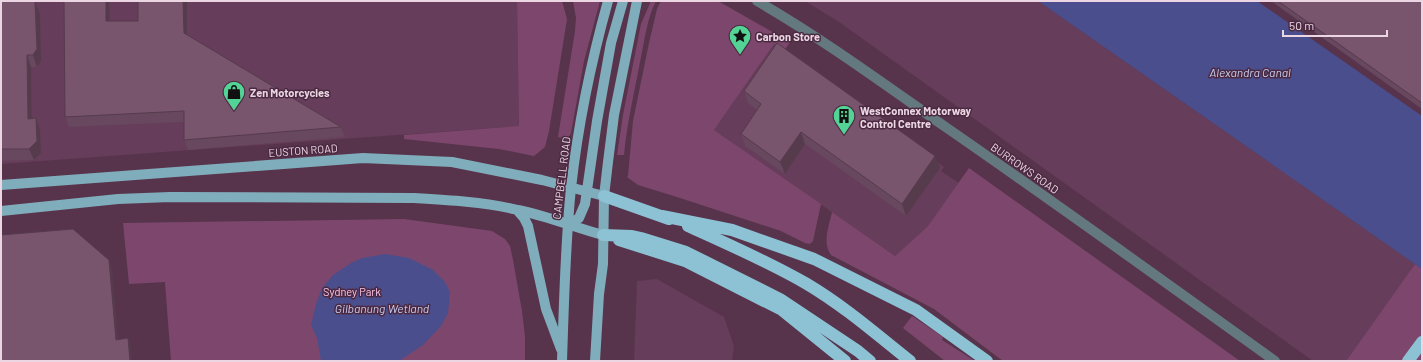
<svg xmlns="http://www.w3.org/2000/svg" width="1423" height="362" viewBox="0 0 1423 362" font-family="Barlow,sans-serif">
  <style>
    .built { fill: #663d5a }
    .green { fill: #7d476d }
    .water { fill: #4b4e8c }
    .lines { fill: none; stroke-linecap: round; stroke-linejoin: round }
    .minor { stroke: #63787f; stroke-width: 10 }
    .major { stroke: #80adbb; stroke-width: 10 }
    .highway { stroke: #8cc2d3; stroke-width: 12 }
    .wall { fill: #68485e }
    .shaded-wall { fill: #553b4c }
    .building { fill: #79546d; stroke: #553b4c }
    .labels { text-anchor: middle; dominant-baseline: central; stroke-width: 3; stroke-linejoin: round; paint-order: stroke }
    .poi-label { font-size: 11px; font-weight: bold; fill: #ecd6e4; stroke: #4b2a41; text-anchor: start }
    .street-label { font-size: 11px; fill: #ecd6e4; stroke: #4b2a41 }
    .park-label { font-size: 11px; fill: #fcc5ea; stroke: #4b2a41 }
    .water-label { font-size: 12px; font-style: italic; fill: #c6cbf0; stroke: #4b2a41 }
  </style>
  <rect width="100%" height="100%" fill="#57344c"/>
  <path class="built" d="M1,1H517L519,126L1,164Z
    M805,1H1038L1415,264L1346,361H1313L839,22Z
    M774,44L944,167L941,171L959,183L928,226L895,256L714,130Z
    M657,279L724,317L734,346L732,361H634L637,281Z"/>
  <path class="green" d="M517,1H562L567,19L549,131L545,147L534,156L499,149L404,139V135L519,126Z
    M573,1H600L584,61L571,133L566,142L563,138L558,137L575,31L576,18Z
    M651,1H656C647,18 645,39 641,57C635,90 627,122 624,155H617L623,115L641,24Z
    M661,1H718L790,42L784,51L774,44L714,130L821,204L813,241L810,244L805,243L781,231L677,197L638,185L627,177L628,176L633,121L649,43L657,9Z
    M969,168L1240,361H1003L934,309L831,255C822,243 829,226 832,212L895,256L928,226Z
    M404,219L492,231L505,239L510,246L513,260L522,311L525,337V361H171L165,282L129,284L123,223Z
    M1415,264L1422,269V361H1346Z
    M912,316L943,337L942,340L975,361H945L903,328Z"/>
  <path class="water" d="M1038,1H1257L1422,116V269Z
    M385,254L409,258L433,270L445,282L450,292L448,313L441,326L423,345L399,361H321L317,338L311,325L316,304L322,288L333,275L351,263L362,258Z"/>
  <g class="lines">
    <path class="minor" d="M757,1C823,39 884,84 947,128C1057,204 1166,283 1275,361"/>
    <path class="major" d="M1,185L363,158L452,162L542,180L604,196
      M517,210L524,218L528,226L546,309L561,349
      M1,211L118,199L170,197L412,198C447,200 484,202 518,210C547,216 574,227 603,235
      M568,225L579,218L585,204L597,121L611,43L623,1
      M562,361C564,304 565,246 571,188C578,125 591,62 608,1
      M595,361L599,294L603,264L604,196L608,162L614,115L637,1"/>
    <path class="highway" d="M604,196L669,219
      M662,216L732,230L814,259L916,310L987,361
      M688,226C728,244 769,262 807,284C844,306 876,334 910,361
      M603,235L632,236L641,238L686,252L780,299L858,351L870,361
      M619,240L685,261L782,310L845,361
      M1408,361L1422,342"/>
  </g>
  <path class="wall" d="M1,1L35,2L40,14L41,61L37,67H31L32,118L40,130L41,153L34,160L1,161Z
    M1271,1H1422V109Z
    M110,21L187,36L341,127L345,137L188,150L184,140V122L69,127L65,117Z
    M744,91L940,168L906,216L805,144L785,174L745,146L741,134L757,110L748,103Z"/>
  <path class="shaded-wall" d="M106,1H109L110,31L106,21Z
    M183,1H187V43L184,33Z
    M35,2L40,14L41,61L37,67L33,55Z
    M27,55L31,67L32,130L28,119Z
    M36,118L40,130L41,153L34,160L29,149Z
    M801,132L805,144L785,174L780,162Z
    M935,156L940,168L906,216L902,204Z
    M109,260L112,267L119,347L116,340Z
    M128,338L131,345L132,361H130Z"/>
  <path class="building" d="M1,1H35V2L37,49L33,55H27L28,119L36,118L37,141L29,149H1Z
    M64,1H106V21H138V1H183L184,33L341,127L184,140V111L65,117Z
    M1278,1H1422V103Z
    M777,43L935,156L902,204L801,132L780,162L741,134L761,104L744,91Z
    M73,229L109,260L116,340L128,338L130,361H1V235Z"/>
  <defs>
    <g id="sight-pin" transform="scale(1.15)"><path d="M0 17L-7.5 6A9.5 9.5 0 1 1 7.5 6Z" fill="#54d396" stroke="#4b2a41"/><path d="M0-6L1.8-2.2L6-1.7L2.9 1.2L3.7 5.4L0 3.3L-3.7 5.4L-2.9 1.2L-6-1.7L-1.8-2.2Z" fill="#111"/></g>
    <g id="shop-pin" transform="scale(1.15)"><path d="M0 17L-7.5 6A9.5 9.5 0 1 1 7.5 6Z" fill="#54d396" stroke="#4b2a41"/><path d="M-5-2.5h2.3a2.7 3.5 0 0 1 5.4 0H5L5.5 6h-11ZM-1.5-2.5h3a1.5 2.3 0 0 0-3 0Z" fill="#111"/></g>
    <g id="building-pin" transform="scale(1.15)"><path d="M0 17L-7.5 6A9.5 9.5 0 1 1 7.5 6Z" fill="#54d396" stroke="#4b2a41"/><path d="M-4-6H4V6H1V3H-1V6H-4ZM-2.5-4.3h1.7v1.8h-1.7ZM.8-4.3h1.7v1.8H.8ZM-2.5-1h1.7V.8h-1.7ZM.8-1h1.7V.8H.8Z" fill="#111"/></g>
  </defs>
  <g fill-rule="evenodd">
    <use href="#sight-pin" x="740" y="36"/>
    <use href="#shop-pin" x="234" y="92"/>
    <use href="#building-pin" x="844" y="116"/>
  </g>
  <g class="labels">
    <g class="poi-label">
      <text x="756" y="36">Carbon Store</text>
      <text x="250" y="92">Zen Motorcycles</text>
      <text x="860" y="110">WestConnex Motorway<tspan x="860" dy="13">Control Centre</tspan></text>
    </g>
    <g class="street-label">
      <text transform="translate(303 150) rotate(-4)">EUSTON ROAD</text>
      <text transform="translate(1025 168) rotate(35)">BURROWS ROAD</text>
      <text transform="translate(561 178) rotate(-83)">CAMPBELL ROAD</text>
    </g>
    <g class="park-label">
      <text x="352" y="291">Sydney Park</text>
    </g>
    <g class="water-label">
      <text x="1250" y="72">Alexandra Canal</text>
      <text x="382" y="308">Gilbanung Wetland</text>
    </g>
  </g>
  <rect width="1423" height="362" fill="none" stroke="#ecd6e4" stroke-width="4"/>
  <path d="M1283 30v6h104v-6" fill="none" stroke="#ecd6e4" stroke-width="2"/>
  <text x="1289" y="30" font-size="12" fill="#ecd6e4" stroke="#4b2a41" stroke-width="3" paint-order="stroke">50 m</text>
</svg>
